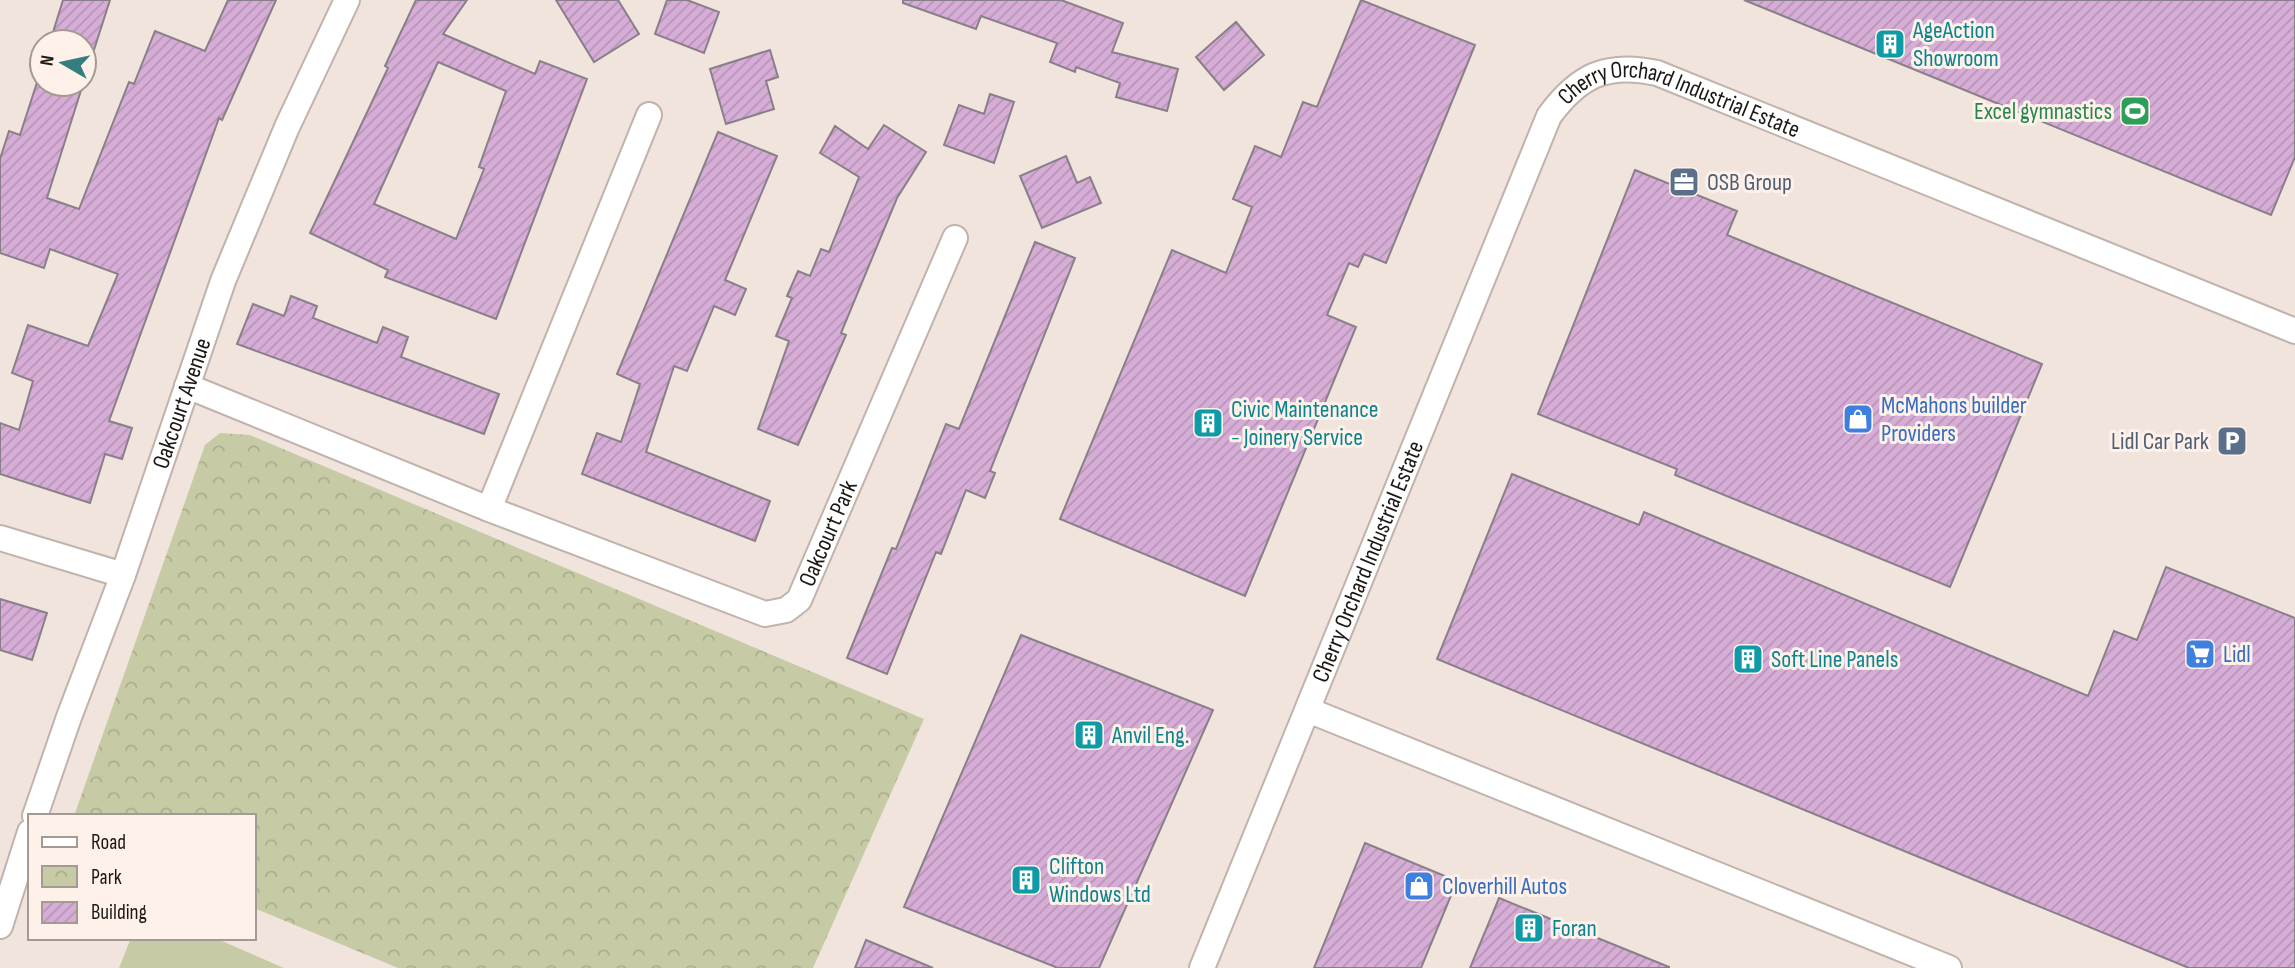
<svg xmlns="http://www.w3.org/2000/svg" width="2295" height="968" viewBox="0 0 2295 968" font-family="'Sofia Sans Condensed',sans-serif">
  <style>
    .grass { fill: #c6cba5 }
    .park { fill: url(#park-crowns) }
    .building { fill: url(#building-hatch); stroke: #897f89; stroke-width: 2; fill-rule: evenodd }
    .lines { fill: none; stroke-linecap: round; stroke-linejoin: round }
    .minor-casing { stroke: #c0b3ac; stroke-width: 28 }
    .minor { stroke: #fff; stroke-width: 24 }
    .labels { text-anchor: middle; dominant-baseline: central; stroke-width: 6; stroke-linejoin: round; paint-order: stroke }
    .culture-label { font-size: 24px; fill: #0d838f; stroke: #fef1e9; text-anchor: start }
    .leisure-label { font-size: 24px; fill: #27864d; stroke: #fef1e9; text-anchor: end }
    .street-label { font-size: 24px; fill: #1c1815; stroke: #fef1e9 }
    .service-label { font-size: 24px; fill: #4e5e75; stroke: #fef1e9; text-anchor: start }
    .shop-label { font-size: 24px; fill: #366cbe; stroke: #fef1e9; text-anchor: start }
  </style>
  <defs>
    <pattern id="park-crowns" width="20" height="18" patternUnits="userSpaceOnUse" patternTransform="scale(1.75)"><rect width="20" height="18" fill="#c6cba5"/><path d="M2 6a3 3 0 1 1 6 0M12 15a3 3 0 1 1 6 0" fill="none" stroke="#aaae8d"/></pattern>
    <pattern id="building-hatch" width="6" height="6" patternUnits="userSpaceOnUse" patternTransform="scale(1.75)"><rect width="6" height="6" fill="#d6add6"/><path d="M-1 1l2-2M0 6l6-6M5 7l2-2" fill="none" stroke="#b794b7"/></pattern>
  </defs>
  <rect width="100%" height="100%" fill="#f1e4dc"/>
  <path class="grass" d="M131,938H215L284,968H119Z"/>
  <path class="park" d="M220,433L250,435L924,719L813,968H398L254,908V816H74L205,445Z"/>
  <path class="building" d="M63,0H110L84,81V42H50Z
    M228,0H276L222,120L219,118L109,421L132,428L122,459L105,454L90,503L0,474V423L19,430L33,381L12,373L28,325L88,346L118,274L50,249L44,268L0,253V159L9,131L20,135L42,67V84H83L47,198L79,209L129,82L134,84L155,31L205,51Z
    M416,0H467L443,34L535,74L540,61L587,79L496,319L385,277L388,270L310,233L388,68L385,66ZM438,62L506,91L479,167L484,169L456,239L374,204Z
    M556,0H618L639,34L594,62Z
    M667,0H687L719,12L704,53L655,34Z
    M903,0H1061L1123,23L1112,52L1178,69L1167,111L1116,97L1120,83L1076,67L1075,72L1050,62L1057,43L981,16L976,29L903,3Z
    M1361,0L1475,45L1386,263L1364,254L1358,267L1349,263L1327,315L1356,327L1245,596L1060,519L1172,250L1226,273L1252,207L1233,199L1255,146L1281,157L1303,102L1317,107Z
    M1744,0H2295V157L2271,215Z
    M1236,22L1264,55L1224,90L1196,57Z
    M770,50L778,77L766,81L774,109L726,124L710,69Z
    M990,94L1014,102L994,163L944,145L959,105L984,114Z
    M884,125L926,152L897,198L841,333L846,335L798,445L758,429L789,341L776,336L792,298L787,296L798,271L810,276L821,249L829,252L859,177L820,153L835,126L868,149Z
    M718,132L777,156L725,280L746,289L735,315L714,306L687,371L674,366L646,452L770,501L755,541L582,474L597,433L621,442L640,384L617,374Z
    M1066,156L1077,183L1090,177L1101,203L1042,228L1020,176Z
    M1635,170L1737,211L1727,235L2042,364L1950,587L1675,475L1677,469L1538,414Z
    M1035,242L1075,258L990,471L995,473L985,498L966,490L941,554L936,552L887,674L847,658L892,548L896,549L946,424L959,429Z
    M291,296L317,306L313,318L377,343L383,327L408,337L401,357L499,394L484,434L237,344L253,304L284,316Z
    M1512,474L1639,525L1644,512L2088,696L2114,631L2137,640L2166,567L2295,618V968H2189L1437,659Z
    M0,599L47,613L32,660L0,650Z
    M1021,635L1213,710L1099,968H1058L904,907Z
    M1365,843L1457,881L1421,968H1314Z
    M1499,898L1669,967V968H1470Z
    M866,940L933,968H855Z"/>
  <g class="lines">
    <g class="minor-casing">
      <g id="minor">
        <path id="s1" d="M187,386L489,509L765,614L786,610L799,600L955,238"/>
        <path d="M489,509L649,115"/>
        <path d="M0,538L123,575"/>
        <path d="M1308,710L1949,968"/>
        <path id="s2" d="M35,816L69,717L123,575L223,281L287,127L347,0"/>
        <path d="M0,926L30,832"/>
        <path id="s3" d="M1202,968L1549,116C1579,75 1607,62 1657,73L2295,331"/>
      </g>
    </g>
    <use href="#minor" class="minor"/>
  </g>
  <defs>
    <g id="building-square" transform="scale(1.575)"><rect x="-9" y="-9" width="18" height="18" rx="4" fill="#0f9aa8" stroke="#fef1e9"/><path d="M-4-6H4V6H1V3H-1V6H-4ZM-2.5-4.3h1.7v1.8h-1.7ZM.8-4.3h1.7v1.8H.8ZM-2.5-1h1.7V.8h-1.7ZM.8-1h1.7V.8H.8Z" fill="#fff"/></g>
    <g id="stadium-square" transform="scale(1.575)"><rect x="-9" y="-9" width="18" height="18" rx="4" fill="#2e9e5b" stroke="#fef1e9"/><path d="M0-5a6.5 5 0 1 0 0 10a6.5 5 0 1 0 0-10ZM-3.5-1.8h7v3.6h-7Z" fill="#fff"/></g>
    <g id="office-square" transform="scale(1.575)"><rect x="-9" y="-9" width="18" height="18" rx="4" fill="#5c6f8a" stroke="#fef1e9"/><path d="M-6-3h4V-5.5h4V-3h4V5H-6ZM-1-4.5V-3h2v-1.5ZM-6 0V1H6V0Z" fill="#fff"/></g>
    <g id="shop-square" transform="scale(1.575)"><rect x="-9" y="-9" width="18" height="18" rx="4" fill="#3f7fe0" stroke="#fef1e9"/><path d="M-5-2.5h2.3a2.7 3.5 0 0 1 5.4 0H5L5.5 6h-11ZM-1.5-2.5h3a1.5 2.3 0 0 0-3 0Z" fill="#fff"/></g>
    <g id="parking-square" transform="scale(1.575)"><rect x="-9" y="-9" width="18" height="18" rx="4" fill="#5c6f8a" stroke="#fef1e9"/><path d="M-3.5-5.5H1a3.5 3.5 0 0 1 0 7H-1V5.5H-3.5ZM-1-3.4V-.6H.8a1.4 1.4 0 0 0 0-2.8Z" fill="#fff"/></g>
    <g id="supermarket-square" transform="scale(1.575)"><rect x="-9" y="-9" width="18" height="18" rx="4" fill="#3f7fe0" stroke="#fef1e9"/><path d="M-6-5.5h2.5l.6 2H6L4.5 2H-2.5L-4.4-4H-6ZM-1.5 3.2a1.3 1.3 0 1 0 .1 0ZM3 3.2a1.3 1.3 0 1 0 .1 0Z" fill="#fff"/></g>
  </defs>
  <g fill-rule="evenodd">
    <use href="#building-square" x="1890" y="44"/>
    <use href="#stadium-square" x="2135" y="111"/>
    <use href="#office-square" x="1684" y="182"/>
    <use href="#shop-square" x="1858" y="419"/>
    <use href="#building-square" x="1208" y="423"/>
    <use href="#parking-square" x="2232" y="441"/>
    <use href="#supermarket-square" x="2200" y="654"/>
    <use href="#building-square" x="1748" y="659"/>
    <use href="#building-square" x="1089" y="735"/>
    <use href="#building-square" x="1026" y="880"/>
    <use href="#shop-square" x="1419" y="886"/>
    <use href="#building-square" x="1529" y="928"/>
  </g>
  <g class="labels">
    <g class="culture-label">
      <text x="1913" y="30">AgeAction<tspan x="1913" dy="28">Showroom</tspan></text>
      <text x="1231" y="409">Civic Maintenance<tspan x="1231" dy="28">- Joinery Service</tspan></text>
      <text x="1771" y="659">Soft Line Panels</text>
      <text x="1112" y="735">Anvil Eng.</text>
      <text x="1049" y="866">Clifton<tspan x="1049" dy="28">Windows Ltd</tspan></text>
      <text x="1552" y="928">Foran</text>
    </g>
    <g class="leisure-label">
      <text x="2112" y="111">Excel gymnastics</text>
    </g>
    <g class="street-label">
      <text stroke="none"><textPath href="#s3" startOffset="1069">Cherry Orchard Industrial Estate</textPath></text>
      <text stroke="none"><textPath href="#s2" startOffset="438">Oakcourt Avenue</textPath></text>
      <text stroke="none"><textPath href="#s1" startOffset="732">Oakcourt Park</textPath></text>
      <text stroke="none"><textPath href="#s3" startOffset="439">Cherry Orchard Industrial Estate</textPath></text>
    </g>
    <g class="service-label">
      <text x="1707" y="182">OSB Group</text>
      <text x="2209" y="441" text-anchor="end">Lidl Car Park</text>
    </g>
    <g class="shop-label">
      <text x="1881" y="405">McMahons builder<tspan x="1881" dy="28">Providers</tspan></text>
      <text x="2223" y="654">Lidl</text>
      <text x="1442" y="886">Cloverhill Autos</text>
    </g>
  </g>
  <rect x="28" y="814" width="228" height="126" fill="#fef1e9" stroke="#a49a94" stroke-width="2"/>
  <rect x="42" y="837" width="35" height="10" fill="#ffffff" stroke="#a49a94" stroke-width="2"/>
  <text x="91" y="849" font-size="21" fill="#1c1815">Road</text>
  <rect x="42" y="866" width="35" height="21" fill="url(#park-crowns)" stroke="#a49a94" stroke-width="2"/>
  <text x="91" y="884" font-size="21" fill="#1c1815">Park</text>
  <rect x="42" y="902" width="35" height="21" fill="url(#building-hatch)" stroke="#a49a94" stroke-width="2"/>
  <text x="91" y="919" font-size="21" fill="#1c1815">Building</text>
  <g transform="translate(63 63) rotate(279)"><circle r="33" fill="#fef1e9" stroke="#a49a94" stroke-width="2"/>
  <path d="M0-5L12 26L0 18L-12 26Z" fill="#357e80"/>
  <text y="-10" font-size="19" font-weight="bold" text-anchor="middle" fill="#1c1815">N</text>
  </g>
</svg>
